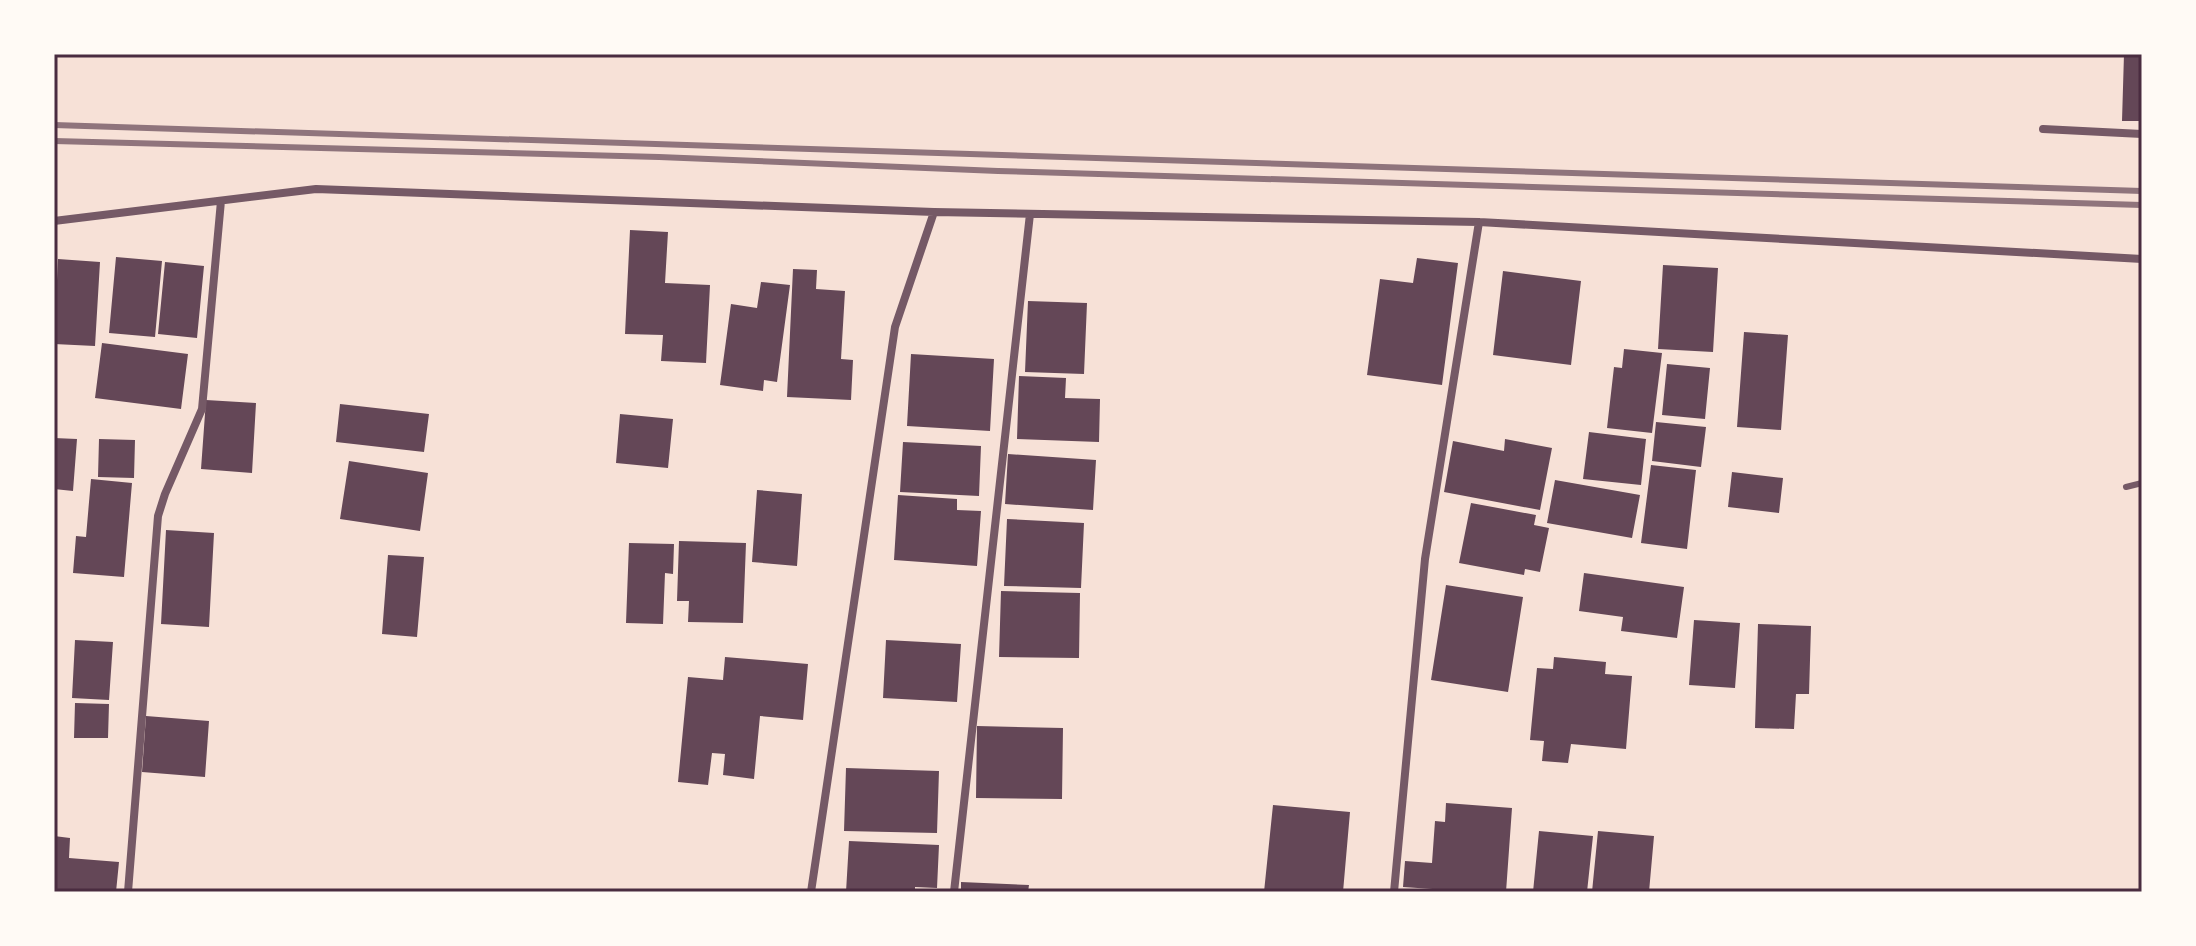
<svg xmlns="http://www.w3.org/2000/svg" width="2196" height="946" viewBox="0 0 2196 946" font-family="Inter,sans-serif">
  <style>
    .building { fill: #644757 }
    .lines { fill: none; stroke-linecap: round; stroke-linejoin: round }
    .service { stroke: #755966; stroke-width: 6 }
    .minor { stroke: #755966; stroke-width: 8 }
    .rail { stroke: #8f747c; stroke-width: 6 }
    .neatline { fill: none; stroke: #4a2c40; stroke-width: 3 }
  </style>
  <rect width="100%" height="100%" fill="#f7e1d7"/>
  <path class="building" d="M2124,54L2142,55V121H2122Z
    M630,230L668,232L665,283L710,285L706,363L661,361L663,335L625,334Z
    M116,257L162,261L155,337L109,333Z
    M1417,258L1458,263L1442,385L1367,375L1380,279L1413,283Z
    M58,259L100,262L95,346L54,344Z
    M165,262L204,266L197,338L158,334Z
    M1663,265L1718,268L1713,352L1658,349Z
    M793,269L817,270L816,289L845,291L841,359L853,360L851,400L787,397Z
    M1503,271L1581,281L1571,365L1493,355Z
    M761,282L790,285L777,382L764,380L763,391L720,385L731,304L757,308Z
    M1028,301L1087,303L1084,374L1025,372Z
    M1744,332L1788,335L1781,430L1737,427Z
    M102,343L188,354L181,409L95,398Z
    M1624,349L1662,353L1652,433L1607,428L1614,367L1622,368Z
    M911,354L994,359L990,431L907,426Z
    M1667,364L1710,368L1705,419L1662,415Z
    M1019,376L1066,378L1065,398L1100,399L1099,442L1017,439Z
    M206,400L256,403L252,473L201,469Z
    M340,404L429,414L424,452L336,442Z
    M620,414L673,419L668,468L616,463Z
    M1656,422L1706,427L1701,467L1652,461Z
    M1589,432L1646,439L1641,485L1583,479Z
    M54,438L77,439L73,491L54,489Z
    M99,439L135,440L134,478L98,477Z
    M1505,439L1552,448L1540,510L1444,492L1453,441L1504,451Z
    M903,442L981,446L979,496L900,492Z
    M1008,454L1096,460L1093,510L1005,504Z
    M349,461L428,473L420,531L340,519Z
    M1651,465L1696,470L1687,549L1641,543Z
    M1732,472L1783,478L1779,513L1728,507Z
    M91,479L132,483L124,577L73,573L76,536L86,537Z
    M1555,480L1640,495L1632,538L1547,523Z
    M757,490L802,494L797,566L752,562Z
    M898,495L957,499V510L981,511L977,566L894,560Z
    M1471,503L1536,515L1534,525L1549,528L1540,572L1525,569L1524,575L1459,563Z
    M1007,519L1084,523L1081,588L1004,586Z
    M166,530L214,533L209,627L161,624Z
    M679,541L746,543L743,623L688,622L689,601H677Z
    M629,543L674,544L673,574L665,573L663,624L626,623Z
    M388,555L424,557L417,637L382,634Z
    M1584,573L1684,587L1677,638L1621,631L1623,617L1579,611Z
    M1446,585L1523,597L1508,692L1431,680Z
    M1001,591L1080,593L1079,658L999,657Z
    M1694,620L1740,623L1735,688L1689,685Z
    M1758,624L1811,626L1809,694H1796L1794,729L1755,728Z
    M75,640L113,642L109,700L72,698Z
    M886,640L961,644L957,702L883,698Z
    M725,657L808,664L803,720L760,716L754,779L723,775L725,754L712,753L708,785L678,782L688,677L723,680Z
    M1554,657L1606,662L1605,674L1632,676L1626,749L1571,744L1568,763L1542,761L1544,741L1530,740L1537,668L1553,669Z
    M75,703L109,704L108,738H74Z
    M146,716L209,721L205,777L142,772Z
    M977,726L1063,728L1062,799L976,798Z
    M846,768L939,771L937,833L844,831Z
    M1446,803L1512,808L1506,892H1447V890L1403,887L1405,861L1432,863L1435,821L1445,822Z
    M1273,805L1350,812L1343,892H1264Z
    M1539,831L1593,836L1587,892H1533Z
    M1598,831L1654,836L1649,892H1592Z
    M54,836L70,838L69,858L119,862L116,892L54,890Z
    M849,841L939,845L937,888L915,887V892H846Z
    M961,882L1029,885L1028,892H961Z"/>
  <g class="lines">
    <path class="service" d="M2126,487L2142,483"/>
    <path class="minor" d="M2043,129L2142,134
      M54,221L316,189L934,212L1479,222L2142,259
      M128,892L158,516L165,494L202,409L221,201
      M811,892L895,327L934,212
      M954,892L1030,214
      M1394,892L1425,559L1479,222"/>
    <path class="rail" d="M54,125L2142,191
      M54,141L659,157L998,171L2142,205"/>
  </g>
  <rect width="2196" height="946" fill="none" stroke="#fffaf5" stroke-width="112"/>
  <rect x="56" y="56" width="2084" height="834" class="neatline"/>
</svg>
